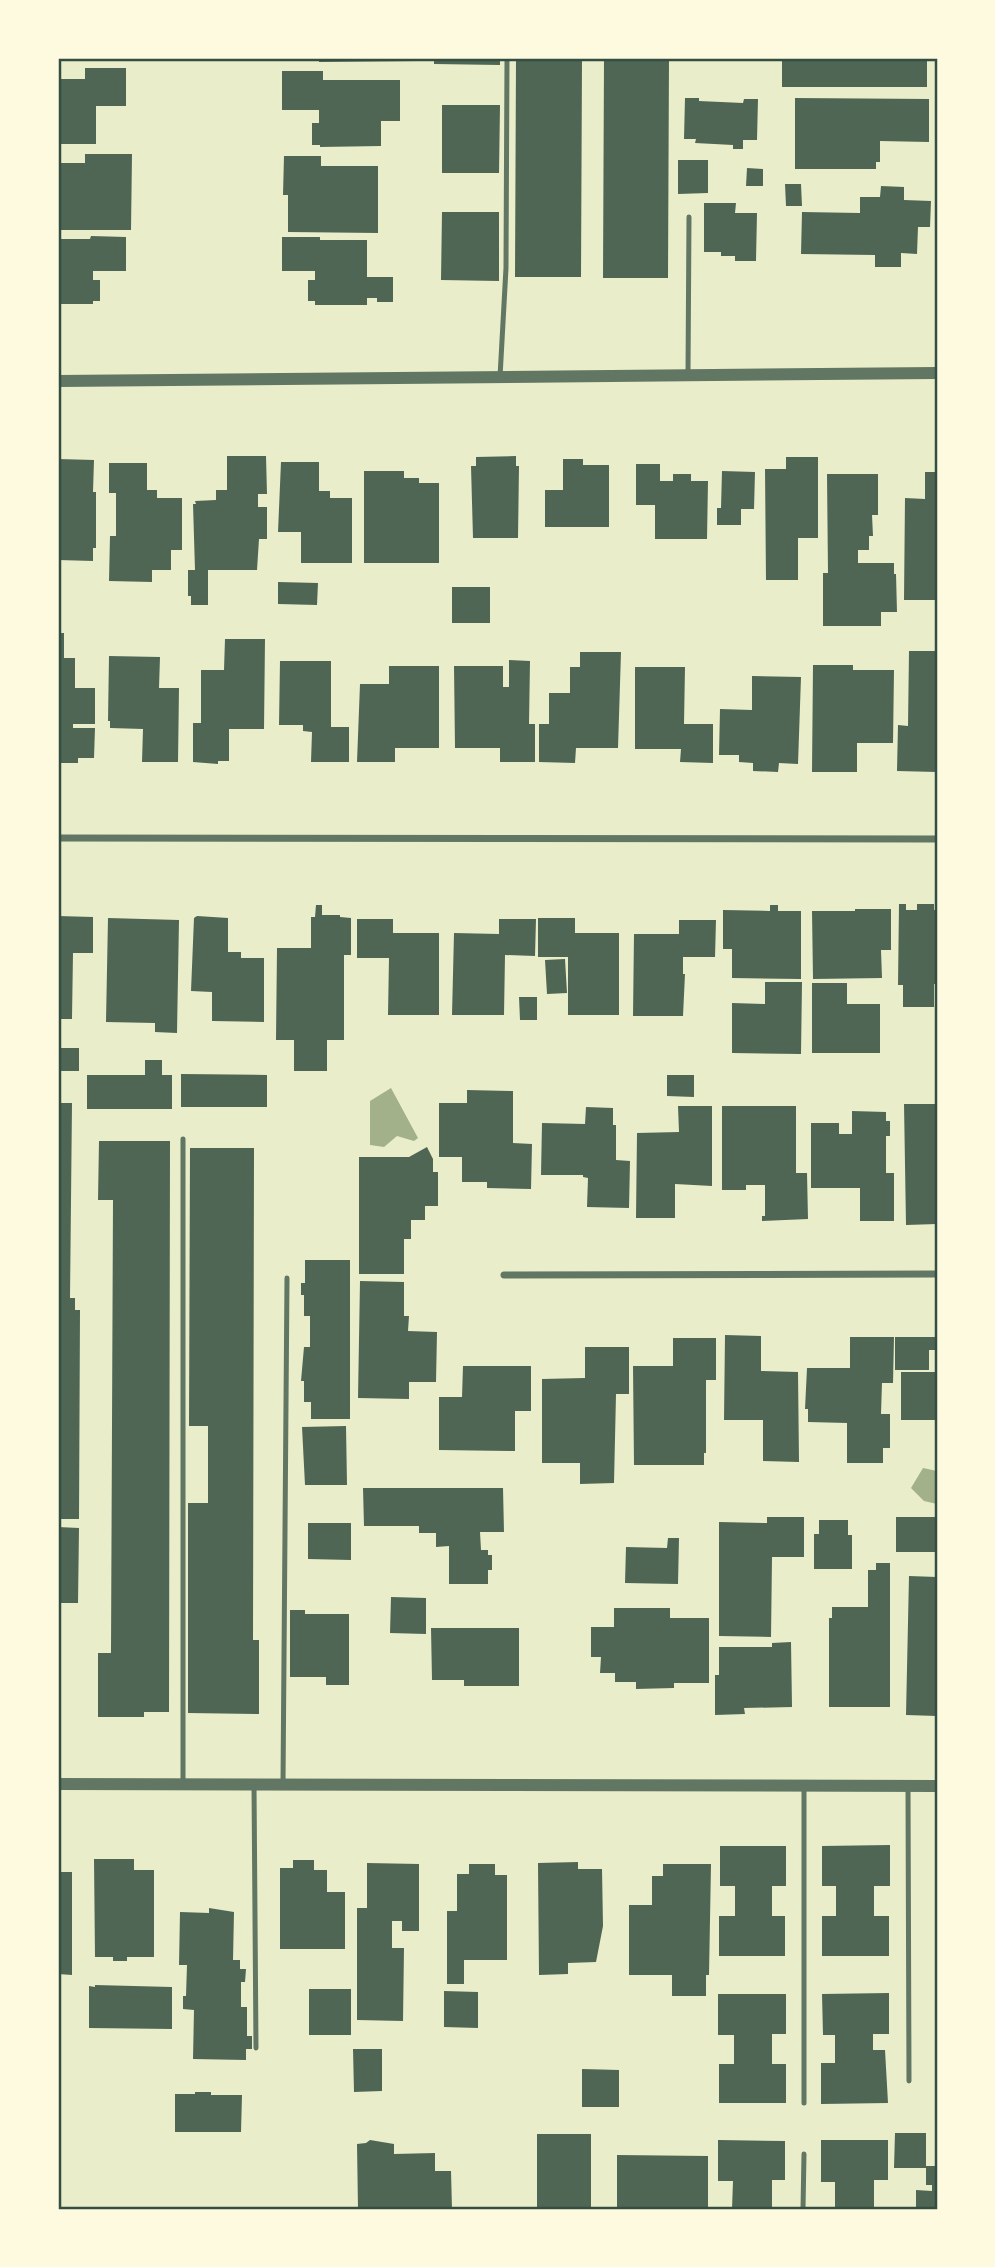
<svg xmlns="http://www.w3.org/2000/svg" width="995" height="2267" viewBox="0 0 995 2267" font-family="'Space Grotesk',sans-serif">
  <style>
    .water { fill: #a3b18a }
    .building { fill: #4f6655 }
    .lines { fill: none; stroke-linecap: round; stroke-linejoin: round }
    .service { stroke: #617663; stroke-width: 5 }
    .minor { stroke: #617663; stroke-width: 7 }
    .tertiary { stroke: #617663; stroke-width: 12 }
    .neatline { fill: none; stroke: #344e41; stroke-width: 2.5 }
  </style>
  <rect width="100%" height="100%" fill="#e9edc9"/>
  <path class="water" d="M391,1088L418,1138L414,1141L397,1136L384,1147L370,1145V1101Z
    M923,1468L937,1471V1504L924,1501L911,1488Z"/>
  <path class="building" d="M319,58H417V61L319,62Z
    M434,58H500V65L434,64Z
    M516,58H582L581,277H515Z
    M604,58H669L668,278H603Z
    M782,58H927V87H782Z
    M85,68H126V106H96V144H58V79H85Z
    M282,71H323V80H400V121H381V146L320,147V145H312V123H319V110H282Z
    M685,98H699V101L743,103L744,99H758L757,140H743V149H733V145L695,143L696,139H684Z
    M795,98L929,99V142L880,141V162H876V169H795Z
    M442,105H500L499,173H442Z
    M85,154H132L131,230H58V157H61V163H85Z
    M284,156H321V166H378V233L288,232V195H283Z
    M678,160H708V193L678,194Z
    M747,168L763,169V186H746Z
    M785,184H801L802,206H786Z
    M881,186L904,187V200L931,201L930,227H918L917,254L901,253V267H875V255L801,254L802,212L860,213V197H880Z
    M704,203H736L735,213H757L756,261H735V256H721V252H704Z
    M442,212H499V281L441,280Z
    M91,236L126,237V271H93V280H100V301H93V304H58V239H90Z
    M282,237H320V240H367V277H393V302H377V298H367V305H315V301H308V280H315V271H282Z
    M227,456H266L267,494H258V507H267V539H259L257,570H208V605H191V596H188V570H195L193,504H196L195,501L216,500V490H227Z
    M516,456V466H519L518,538H473L471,466H476V457Z
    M786,457H818V538H798V580H766L765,469H786Z
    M58,459L94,460L93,492H96V548H93V561L58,560Z
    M563,459H583V465H609V527H545V490H563Z
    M281,462H319V491H330V498H352V563H301V532H278Z
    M109,463H147V490H157V498H182V550H171V570H152V582L109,581L110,536H116V493H109Z
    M636,464H660V481H673V474H691V481H708L707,539H655V505H636Z
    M364,471H404V478H419V483H439V563H364Z
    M722,471L755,472L754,509H741V525H717V508H721Z
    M925,472H937V600H904L905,498L925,499Z
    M827,474H878V515H872L873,536H869V550H858V563H894V574H896L897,612H881V626H823V573H828Z
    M278,582L318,583L317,605L278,604Z
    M452,587H490V623H452Z
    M58,633H64V658H75V688H95V724H73V728H95L94,758H78V763H60V758H58Z
    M225,639H265L264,729H229V761H218V764L193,762V723H201V670H224Z
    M909,651H937V772L897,771L898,725L908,726Z
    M580,652H621L618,748H576L575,763L539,762V724H549V693H570V667H580Z
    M109,656L160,657L159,688H179L178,762H142L143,729L110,728V721H108Z
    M509,660L530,661L529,724H535V762H500V748H455L454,666H503V687H509Z
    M280,661H331V727H349V762H311L312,732L303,731V725H279Z
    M813,665H853V670H894L893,743H857V772H812Z
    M389,666H439V748H395V762H357L360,684H389Z
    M635,667H685L684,724H713V763L680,762L681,749H635Z
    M752,676L801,677L798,764L779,763L778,772L753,771V763L739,762V755H719L720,709L752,710Z
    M899,904H906V910H917V904H934V910H937V984H934V1007H903V985H898Z
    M316,905H322V915H340V917L351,918V955H344V1040H327V1071H294V1040H276L277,948H311V917H315Z
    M770,905H778V911H801V979L732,978V949H723V910L770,911Z
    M855,909H891V950H881L882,978L813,979L812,911H855Z
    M58,916L93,917V953H73L72,1019H58Z
    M197,916L228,918V952H241V958H264V1022L212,1021V992L191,991L194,918Z
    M108,918L179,920L177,1033L155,1032V1023L106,1022Z
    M538,918H575V933H619V1015H568V957H538Z
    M357,919H393V933H439V1015H388L389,958H357Z
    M499,919H536L535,956L505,955L504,1015H452L454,933L499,934Z
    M679,920H716L715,957H683V974H685L683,1016H633L634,934H679Z
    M565,959L567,993L547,994L545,960Z
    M765,982H802L801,1054L732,1053V1003L765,1004Z
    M812,983H847V1004H880V1053H812Z
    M519,997H537V1020H520Z
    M58,1048H79V1071H58Z
    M145,1060H162V1075H172V1109H87V1075H145Z
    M181,1074L267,1075V1107H181Z
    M667,1075H694V1097L667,1096Z
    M467,1090L513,1091V1143L532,1144L531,1189L487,1188V1182H462V1157H439V1103H467Z
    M58,1103H72L70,1298H75V1310H80L79,1519H58Z
    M904,1104H937V1224L906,1225Z
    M678,1106H712V1186L675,1184V1218H636L637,1133L679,1132Z
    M722,1106H796V1173H807L808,1219L762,1221V1216H765V1185H746V1190H722Z
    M586,1107L613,1108V1125H616V1160L630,1161L629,1208L587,1207L588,1178L583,1177V1175H541L542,1123L585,1124Z
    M852,1111L886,1112V1121H890V1136H886V1173H894V1221H860V1188H811V1123H839V1134H852Z
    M99,1141H170L169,1712H144V1717H98V1653H111L113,1200H98Z
    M427,1147L433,1159V1172H438V1206H425V1220H411V1239H404V1274H359V1157H409Z
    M190,1148H254L253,1640H259V1714L188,1713V1503H208V1426H189Z
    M305,1260H350V1419H311V1402H304V1381H301L304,1347H310V1316H304V1295H301V1283H305Z
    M360,1281L404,1282V1316H409L408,1331L437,1332L436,1382H409V1399L358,1398Z
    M725,1335L761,1336V1371L798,1372L799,1462L763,1461V1420H724Z
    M850,1337H894L893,1383H882L881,1414H890V1448H883V1463H847V1423L808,1422V1409H805L807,1368H850Z
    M895,1337H937V1350H929V1370H895Z
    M673,1338H716V1380H706V1453H704V1465H634L633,1366H673Z
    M585,1347H629V1394H616L614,1483L580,1484V1463H542V1379L585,1378Z
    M463,1366H531V1411H515V1451L439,1450V1397H462Z
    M901,1372H937V1420H901Z
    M346,1426L347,1485H305L302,1427Z
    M363,1488H503L504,1532H480L481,1550H488V1555H492V1570H488V1584H449V1546L436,1547V1533H419V1526H364Z
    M767,1517H804V1557H772L771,1637L719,1636V1522L767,1523Z
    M896,1517H937V1552H896Z
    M819,1520H848V1535H852V1569H814V1534H819Z
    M308,1523H351V1560L308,1559Z
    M58,1527L79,1528L78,1603H58Z
    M668,1538H679L678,1584L625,1583L626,1547L667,1548Z
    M876,1563H890V1707H829V1618H832V1607H868V1570H876Z
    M909,1576L937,1577V1716L906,1715Z
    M391,1597L426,1598V1634L390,1633Z
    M614,1608H670V1618H709V1683H674V1688L636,1689V1682H615V1673H600L601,1657H591V1627H614Z
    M290,1610H305V1614H349V1685H326V1677H290Z
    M431,1628H519V1686H464V1680H432Z
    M791,1642L792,1707L744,1708L745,1714L715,1715V1675H719V1647H772V1643Z
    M890,1845V1886H874V1916H889V1956H822V1916H836V1886H822V1846Z
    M720,1846H786V1886H772V1916H785V1956H719V1916H735V1886H720Z
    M94,1859H134V1870H154V1957H127V1961H113V1957H95Z
    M293,1860H314V1870H327V1892H345V1949H280V1868H293Z
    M578,1862V1869H602L603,1926L596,1962L568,1963V1974L539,1975L538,1863Z
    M367,1863L419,1864V1931H402V1921H392V1948H404L403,2021L357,2020V1908H367Z
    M469,1864H495V1875H507V1960H464V1984H447V1911H457V1874H469Z
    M663,1864H711L709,1975H706V1996H672V1975H629V1905H652V1876H663Z
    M58,1872H72V1975L58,1974Z
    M209,1908L234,1912L233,1960H240V1969H246L245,1982H241V2007H247V2036H252V2049H246V2060L193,2059L194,2010L183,2009V1996H186L187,1965H179L180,1912L209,1913Z
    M95,1985L172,1987V2029L89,2028V1986L95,1987Z
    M309,1989H351V2035H309Z
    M444,1991L478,1992V2028L444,2027Z
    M889,1993V2034H873V2050H885L888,2103L821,2104V2063H835V2035H823L822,1994Z
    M718,1994H786V2034H772V2064H786V2103H719V2064H734V2035H718Z
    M353,2049H382V2091L354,2092Z
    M582,2069L619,2070V2107H582Z
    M195,2092H211V2095H242L241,2132H175V2094H195Z
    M895,2133H926V2166H937V2209H916V2190L932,2191V2185H926V2168H894Z
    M537,2134H591V2209H537Z
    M370,2140L394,2144V2154L435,2153V2171H451L452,2209H358L357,2144L366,2143Z
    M718,2140L785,2141V2180H772V2209H732L733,2181H718Z
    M821,2140H888V2180H874V2209H835V2182H821Z
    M617,2155L708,2156V2209H617Z"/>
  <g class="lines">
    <path class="service" d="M688,375L689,217
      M500,377L506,268L507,58
      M183,1139V1784
      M283,1784L287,1278
      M254,1785L256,2048
      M908,1787L909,2081
      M804,2103V1788
      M803,2209L804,2154"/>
    <path class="minor" d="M58,838L937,839
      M504,1275L937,1274"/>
    <path class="tertiary" d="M58,381L937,373
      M58,1784L937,1786"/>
  </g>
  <rect width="995" height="2267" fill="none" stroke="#fefae0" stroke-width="119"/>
  <rect x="60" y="60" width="876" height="2148" class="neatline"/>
</svg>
